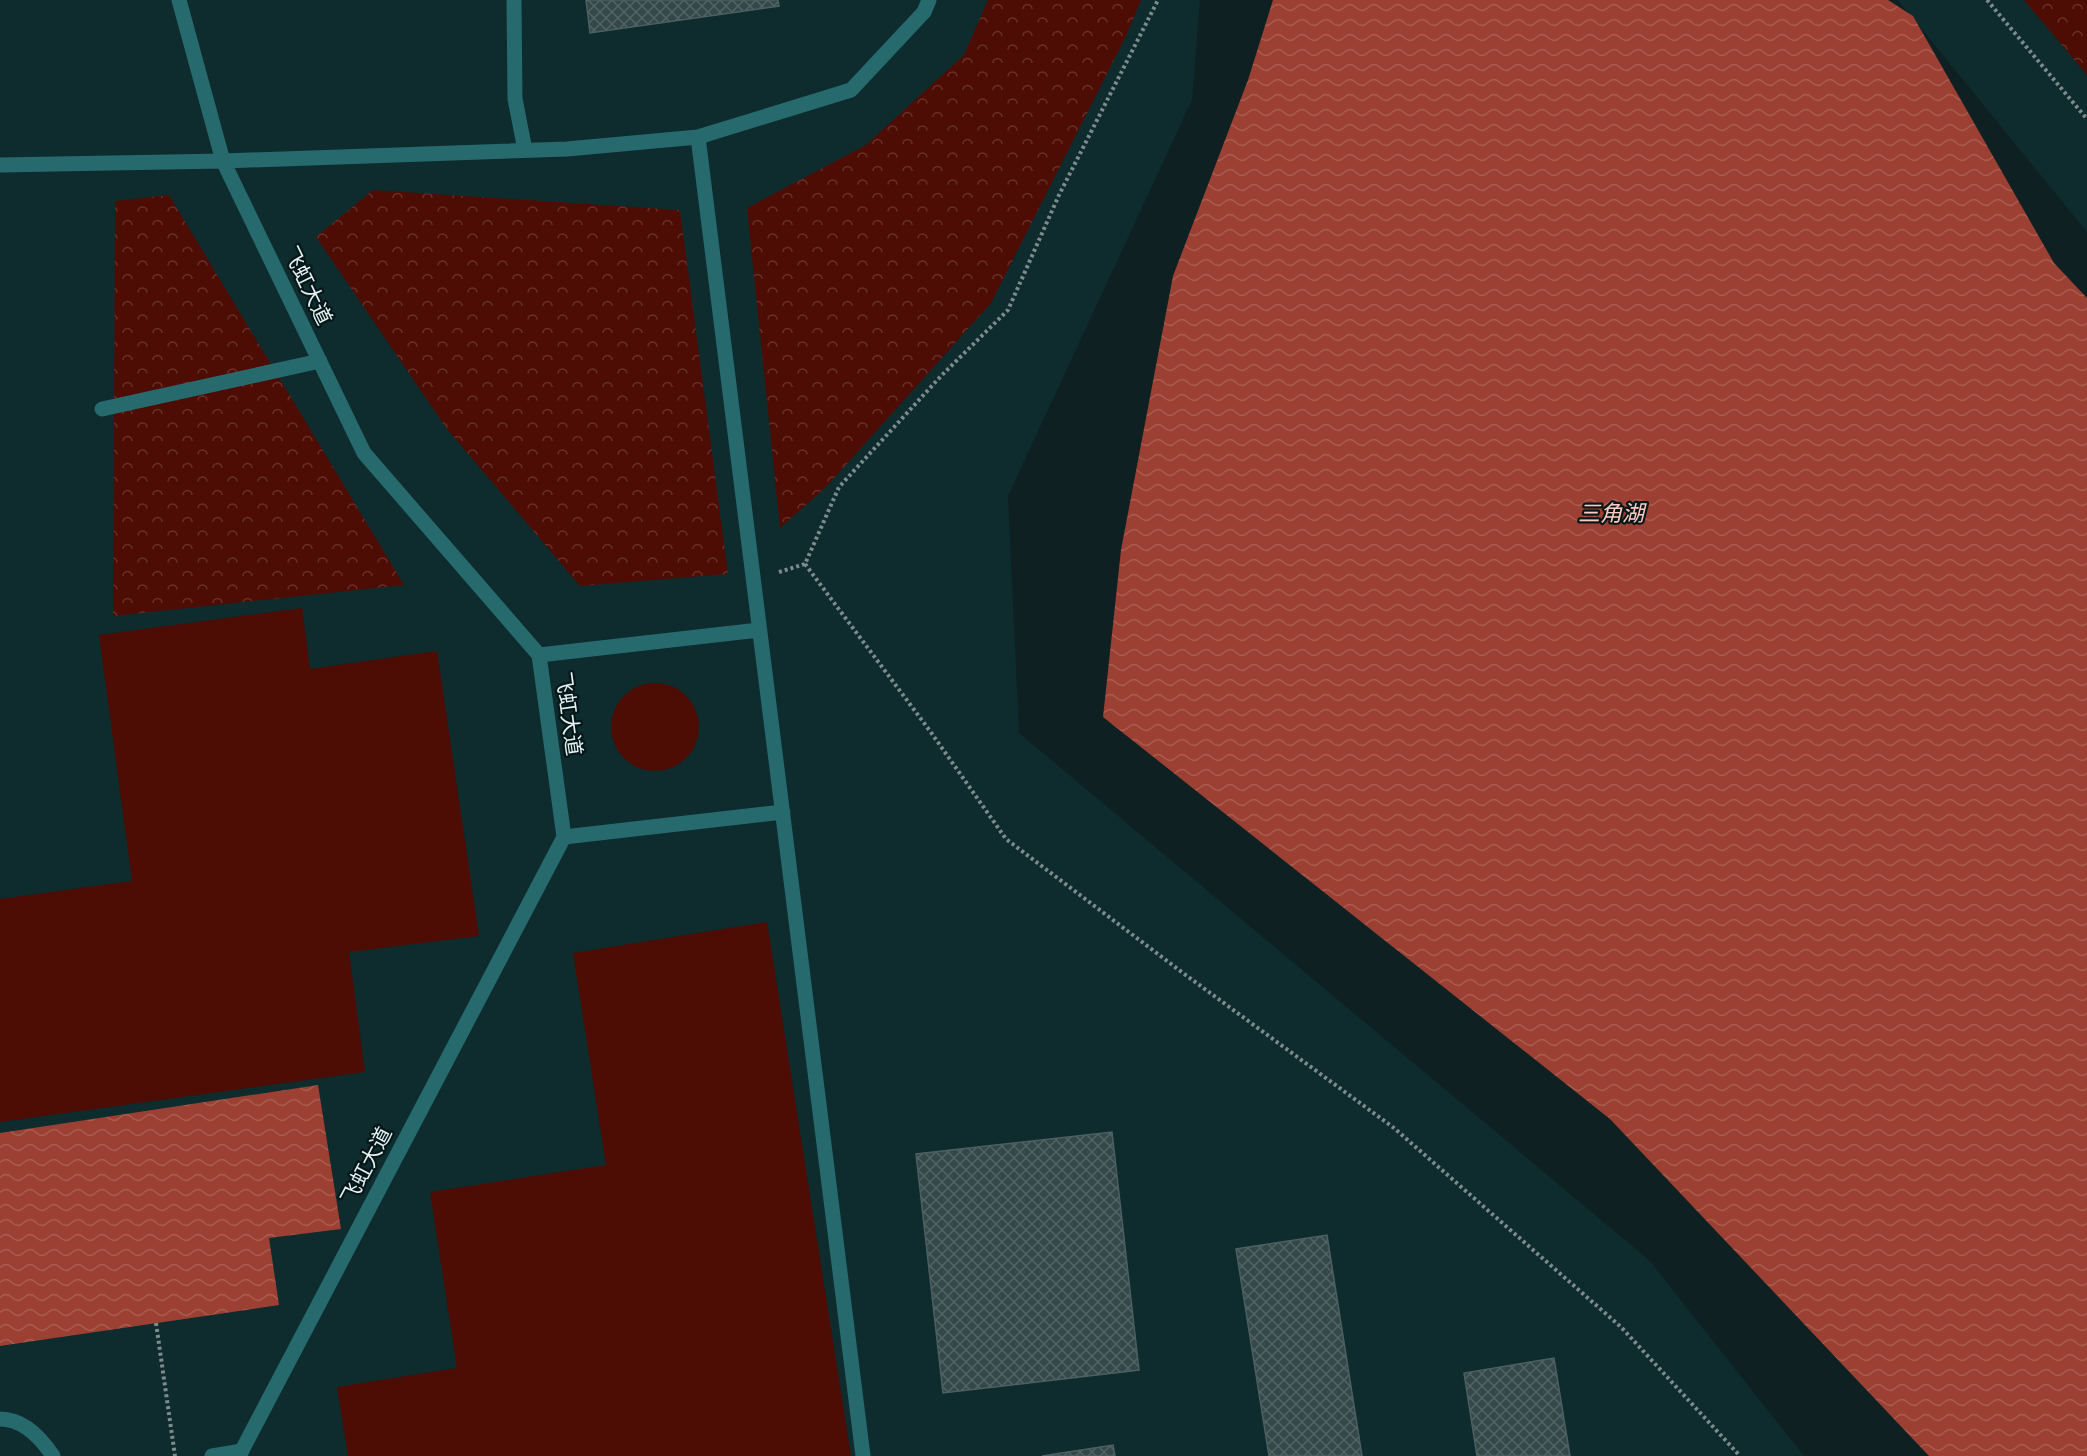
<svg xmlns="http://www.w3.org/2000/svg" width="2087" height="1456" viewBox="0 0 2087 1456" font-family="'Alegreya Sans','Noto Sans SC',sans-serif">
  <style>
    .built { fill: #0e2b2d }
    .grass { fill: #4d0d05 }
    .park { fill: url(#park-crowns) }
    .water { fill: url(#water-waves) }
    .building { fill: url(#building-cross-hatch); stroke: #4c6061; stroke-width: 1.5 }
    .lines { fill: none; stroke-linecap: round; stroke-linejoin: round }
    .path { stroke: #7d8b8c; stroke-width: 4; stroke-dasharray: 3 3; stroke-linecap: butt }
    .lane { stroke: #266a6e; stroke-width: 15 }
    .labels { text-anchor: middle; dominant-baseline: central; stroke-width: 4.5; stroke-linejoin: round; paint-order: stroke }
    .street-label { font-size: 21px; fill: #e6f1f2; stroke: #051718 }
    .water-label { font-size: 22px; font-style: italic; fill: #ffcac0; stroke: #051718 }
  </style>
  <defs>
    <pattern id="park-crowns" width="20" height="18" patternUnits="userSpaceOnUse" patternTransform="scale(1.5)"><rect width="20" height="18" fill="#4d0d05"/><path d="M2 6a3 3 0 1 1 6 0M12 15a3 3 0 1 1 6 0" fill="none" stroke="#67312a"/></pattern>
    <pattern id="water-waves" width="16" height="10" patternUnits="userSpaceOnUse" patternTransform="scale(1.5)"><rect width="16" height="10" fill="#9b4032"/><path d="M0 5q4-4 8 0t8 0" fill="none" stroke="#a95c50"/></pattern>
    <pattern id="building-cross-hatch" width="8" height="8" patternUnits="userSpaceOnUse" patternTransform="scale(1.5)"><rect width="8" height="8" fill="#354849"/><path d="M0 0l8 8M0 8l8-8" fill="none" stroke="#526364"/></pattern>
  </defs>
  <rect width="100%" height="100%" fill="#0e2022"/>
  <path class="built" d="M0,0H1200L1192,100L1008,496L1019,733L1649,1260L1804,1456H0Z
    M1898,0H2087V232Z"/>
  <path class="grass" d="M302,608L310,669L437,651L479,936L349,952L365,1072L0,1122V899L132,881L99,635Z
    M611 727a44 44 0 1 1 88 0a44 44 0 1 1-88 0Z
    M767,922L851,1456H348L337,1387L457,1368L430,1192L606,1165L573,953Z"/>
  <path class="park" d="M988,0H1141L1126,36L991,303L826,487L780,528L747,208L866,145L964,55Z
    M2024,0H2087V75Z
    M373,190L680,210L728,574L580,586L447,429L316,237Z
    M169,195L404,585L113,616L115,201Z"/>
  <path class="water" d="M1273,0H1888L1913,16L2054,263L2087,298V1456H1929L1610,1119L1103,717L1121,550L1173,276L1248,80Z
    M318,1085L341,1229L269,1238L279,1305L0,1346V1133Z"/>
  <path class="building" d="M586,0H778L779,6L590,33Z
    M1112,1132L1139,1370L943,1393L916,1154Z
    M1327,1235L1362,1456H1269L1236,1249Z
    M1554,1358L1570,1456H1477L1464,1373Z
    M1113,1445L1115,1456H1042Z"/>
  <g class="lines">
    <path class="path" d="M1987,0L2087,119
      M805,564L930,731L1006,839L1183,973L1394,1128L1621,1327L1740,1456
      M779,572L805,564L839,487L941,376L1008,310L1059,195L1158,0
      M156,1323L175,1456"/>
    <path class="lane" d="M179,0L223,161L364,453L539,655L564,837L239,1456
      M514,0L515,99L525,150
      M698,137L863,1456
      M0,165L223,161L567,149L698,137L851,90L924,12L929,0
      M102,409L320,361
      M539,655L759,630
      M564,837L783,812
      M0,1419C24,1419 41,1438 53,1456
      M212,1456L242,1451"/>
  </g>
  <g class="labels">
    <g class="street-label">
      <text transform="translate(307 286) rotate(64)">飞虹大道</text>
      <text transform="translate(568 714) rotate(82)">飞虹大道</text>
      <text transform="translate(367 1166) rotate(-62)">飞虹大道</text>
    </g>
    <g class="water-label">
      <text x="1611" y="514">三角湖</text>
    </g>
  </g>
</svg>
